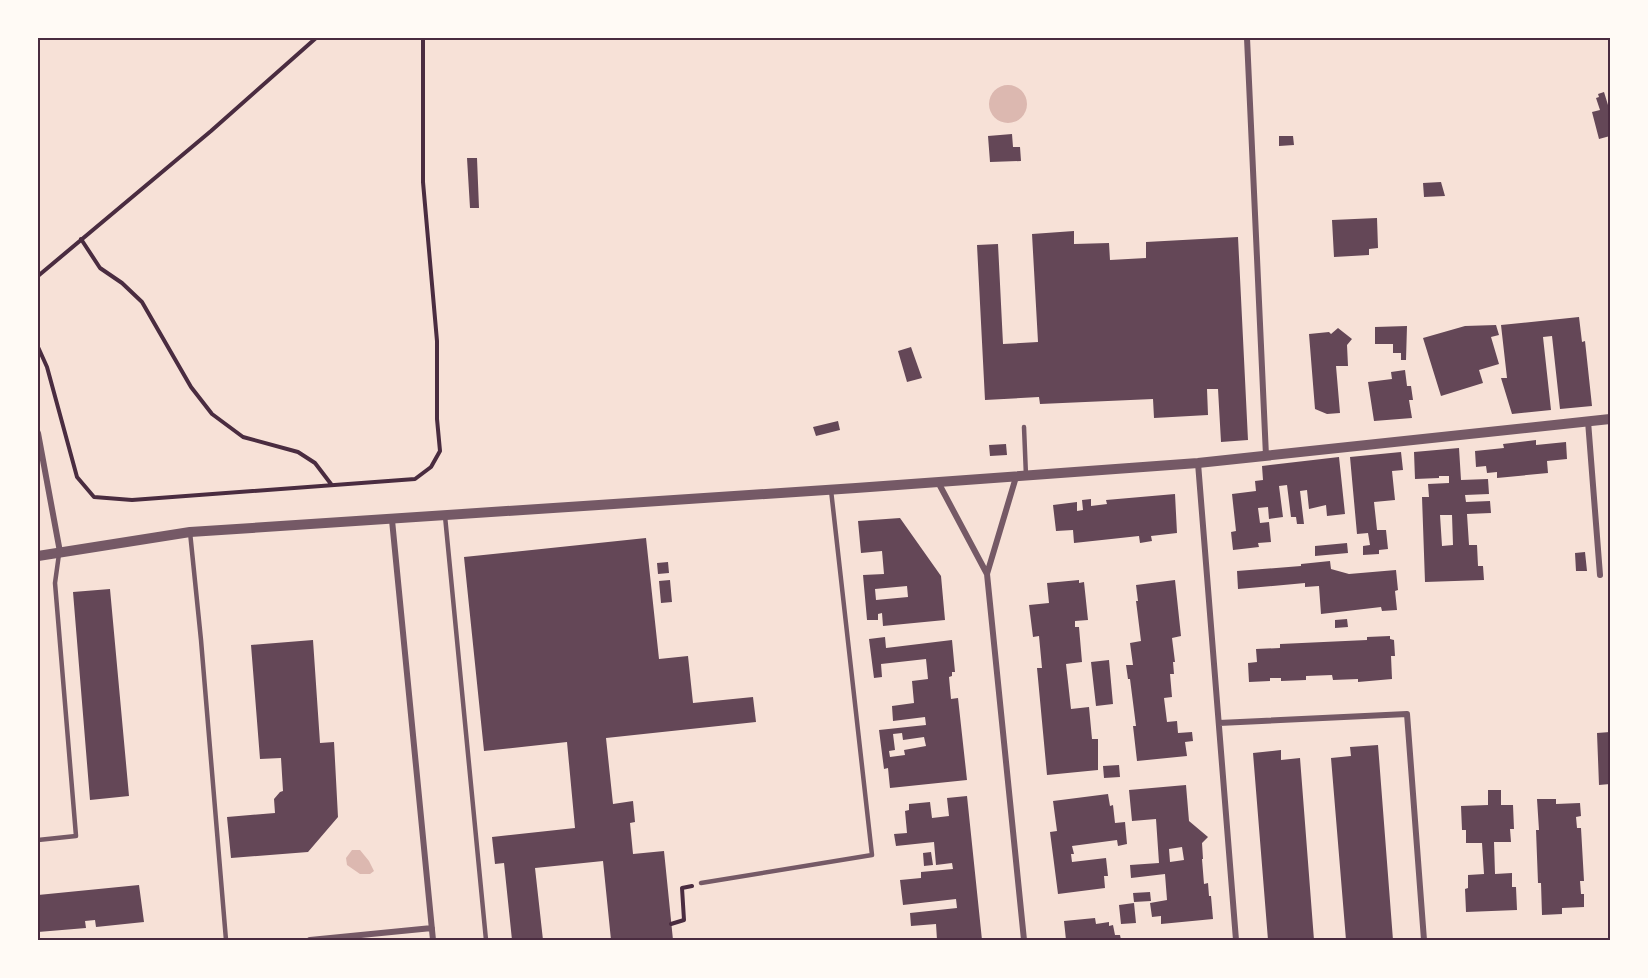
<svg xmlns="http://www.w3.org/2000/svg" width="1648" height="978" viewBox="0 0 1648 978" font-family="Roboto,sans-serif">
  <style>
    .water { fill: #dcb8b0 }
    .building { fill: #644757; fill-rule: evenodd }
    .lines { fill: none; stroke-linecap: round; stroke-linejoin: round }
    .path { stroke: #4a2c40; stroke-width: 4 }
    .service { stroke: #755966; stroke-width: 4.5 }
    .minor { stroke: #755966; stroke-width: 6 }
    .tertiary { stroke: #755966; stroke-width: 10 }
    .neatline { fill: none; stroke: #4a2c40; stroke-width: 2 }
  </style>
  <rect width="100%" height="100%" fill="#f7e1d7"/>
  <path class="water" d="M989 104a19 19 0 1 1 38 0a19 19 0 1 1-38 0Z
    M352,850H360L369,861L374,871L370,874H360L347,865L346,858Z"/>
  <path class="building" d="M1604,92L1608,105L1610,104V136L1599,139L1592,112L1600,110L1596,98L1599,97L1598,94Z
    M1012,134L1013,147H1020L1021,161L990,162L988,136Z
    M1279,136H1293L1294,145L1279,146Z
    M467,158H477L479,208H470Z
    M1441,182L1445,196L1424,197L1423,183Z
    M1377,218L1378,248L1369,249V255L1334,257L1332,220Z
    M1074,231V244L1109,243L1110,260L1146,258V242L1238,237L1248,440L1221,442L1218,389H1207L1208,415L1154,418L1153,399L1040,404L1039,397L985,400L977,245L998,244L1003,344L1038,342L1032,234Z
    M1579,317L1582,342L1585,341L1592,406L1560,409L1552,336L1543,337L1551,410L1512,414L1501,378H1507L1501,325Z
    M1496,325L1499,335L1491,337L1499,364L1479,370L1483,383L1441,396L1423,338L1465,326Z
    M1407,326L1406,360H1401V353H1393V344H1375V327Z
    M1338,328L1352,339L1347,345L1348,366H1336L1340,413L1327,414L1315,409L1309,334L1329,332L1331,334Z
    M911,347L922,378L907,382L898,351Z
    M1405,370L1407,386H1411L1413,400H1409L1412,418L1374,421L1368,382L1392,379L1391,372Z
    M838,421L840,430L816,436L813,427Z
    M1536,440V445L1566,442L1567,459L1547,461L1548,473L1497,478V472L1487,473L1486,466L1476,467L1475,451L1504,448L1503,444Z
    M1006,444L1007,455L990,456L989,445Z
    M1459,448L1461,480L1488,479L1489,494L1465,495L1466,502L1490,501L1491,513L1467,514L1469,545H1477L1478,566H1483L1484,580L1425,582L1422,497H1429L1428,484L1449,483V476H1439V478L1415,479L1414,452ZM1440,515H1452L1453,545L1442,546Z
    M1401,452L1403,470L1392,471L1395,500L1374,502L1377,530H1386L1388,549L1379,550V554L1363,555V546L1370,545L1368,533L1357,534L1350,457Z
    M1339,457L1345,514L1327,516L1326,505L1309,509L1307,490L1300,491L1304,524H1297L1296,517H1291L1287,485L1279,486L1283,517L1269,519L1268,507L1258,508L1260,523L1269,522L1271,542L1258,543L1259,547L1233,550L1231,532L1236,531L1232,494L1256,491L1255,481L1263,480L1262,466Z
    M1175,494L1177,533L1151,536L1152,541L1140,543L1139,536L1074,543L1073,530L1056,531L1053,505L1077,502V511L1083,510L1082,500L1091,499V506L1107,504L1106,500Z
    M900,518L941,576L945,620L883,626L882,613L878,614V620H867L863,575L884,574L882,551L861,553L858,521ZM907,586L908,597L876,600L875,589Z
    M646,538L659,659L688,656L693,703L753,697L756,722L606,738L613,804L633,801L635,822L630,823L633,854L664,851L673,940H611L603,861L535,868L543,940H512L504,863L495,864L492,837L575,828L567,742L484,751L464,557Z
    M1347,543L1348,553L1315,556V546Z
    M1585,552L1587,571H1576L1575,553Z
    M1330,561L1331,569L1349,574L1396,570L1398,590L1395,591L1397,610L1382,611L1381,607L1321,614L1319,586L1305,587V583L1238,589L1237,571L1301,566V564Z
    M668,562L669,573L658,574L657,563Z
    M670,580L672,602L661,603L659,581Z
    M1079,580V583L1084,582L1088,620L1075,621V627H1079L1082,662L1066,664L1071,709L1089,707L1092,739H1098V770L1047,775L1037,668H1042L1039,636L1033,637L1029,605L1049,603L1047,583Z
    M1175,580L1181,636L1172,638L1175,662H1173L1174,674H1170L1172,697L1164,698L1167,722L1177,721L1178,733L1192,732L1193,741L1185,742L1187,756L1137,761L1133,726H1136L1130,679H1128L1126,665H1133L1130,643L1141,641L1136,601H1138L1136,585Z
    M110,589L129,796L90,800L73,592Z
    M1347,619L1348,627L1335,628V620Z
    M1390,636V639L1394,640L1395,656H1391L1392,679L1358,682V679L1333,680L1332,675L1306,676V680L1281,681V678H1270V681L1249,682L1248,663L1257,662L1256,649L1280,648V644L1367,640V637Z
    M885,637L886,648L952,640L955,672H952V676L949,677L951,699L958,698L967,780L890,788L888,768L884,769L879,730L926,725L925,717L893,721L892,706L914,703L912,681L928,679L926,659L881,664L882,677L874,678L869,639ZM902,733L903,740L924,737L926,746L904,750L905,755L890,757L889,751L895,750L893,734Z
    M313,640L320,743L334,742L338,817L308,852L231,858L227,817L275,813L274,799L280,792L283,791L281,758L260,759L251,645Z
    M1109,660L1113,704L1096,706L1091,662Z
    M1610,732V784L1599,785L1597,733Z
    M1378,745L1393,940H1346L1331,758L1351,756L1350,747Z
    M1281,750V760L1300,758L1314,940H1268L1253,753Z
    M1119,765L1120,777L1104,778L1103,766Z
    M1186,785L1189,821L1208,837L1202,843L1203,859H1202L1204,884L1208,883L1209,896H1211L1213,919L1161,924V916L1152,917L1150,903L1167,900L1165,874L1131,878L1130,865L1159,863L1156,819L1132,821L1129,790ZM1182,847L1184,860L1170,862L1169,849Z
    M1488,790H1501V805H1513L1514,829H1510L1511,842H1494L1495,874L1512,873V887H1516L1517,910L1466,912L1465,889L1468,888V875L1484,874L1482,843H1466V830H1462L1461,806L1488,805Z
    M1108,794L1110,806L1113,805L1115,823L1125,822L1127,844L1118,846L1117,840L1072,846L1074,854H1071L1072,862L1106,858L1108,876H1104L1105,888L1058,894L1050,832L1057,831L1053,801Z
    M967,796L982,940H937L936,924L911,926L910,913L957,908L956,899L903,905L900,880L921,878V872L953,869L952,863L936,865L934,842L896,846L894,834L907,833L905,811L909,810V804L930,802L932,818L949,816L947,798Z
    M1537,799H1556V804L1580,803L1581,816L1576,817L1577,828H1581L1584,881H1580L1581,894H1584V907L1562,908V914L1542,915L1541,883H1538L1536,830H1539Z
    M931,852L933,865L924,866L923,853Z
    M139,885L144,922L96,927L95,920L85,921L86,928L38,932V895Z
    M1150,892L1151,901L1134,902L1133,893Z
    M1134,903L1136,923L1121,924L1119,905Z
    M1095,918L1096,924L1109,922V926L1113,925L1115,935H1120L1121,940H1066L1064,921Z"/>
  <g class="lines">
    <path class="path" d="M81,239L100,268L122,283L142,302L191,387L212,414L243,437L298,452L315,463L331,484
      M38,276L211,131L316,38
      M38,347L47,367L77,477L94,497L132,500L415,479L431,467L440,451L437,419V341L423,182V38
      M671,924L684,920L682,888L692,886"/>
    <path class="service" d="M1024,427L1026,476
      M445,516L486,940
      M190,532L201,640L226,940
      M38,840L76,836L55,583L59,554
      M701,883L872,855L831,490"/>
    <path class="minor" d="M1247,38L1266,456
      M1588,421L1600,575
      M38,433L60,552
      M1198,463L1236,940
      M938,482L987,574L1024,940
      M392,520L433,940
      M987,574L1016,477
      M1219,723L1407,714L1424,940
      M310,940L432,928"/>
    <path class="tertiary" d="M38,556L190,532L856,488L1198,463L1610,419"/>
  </g>
  <rect width="1648" height="978" fill="none" stroke="#fffaf5" stroke-width="78"/>
  <rect x="39" y="39" width="1570" height="900" class="neatline"/>
</svg>
